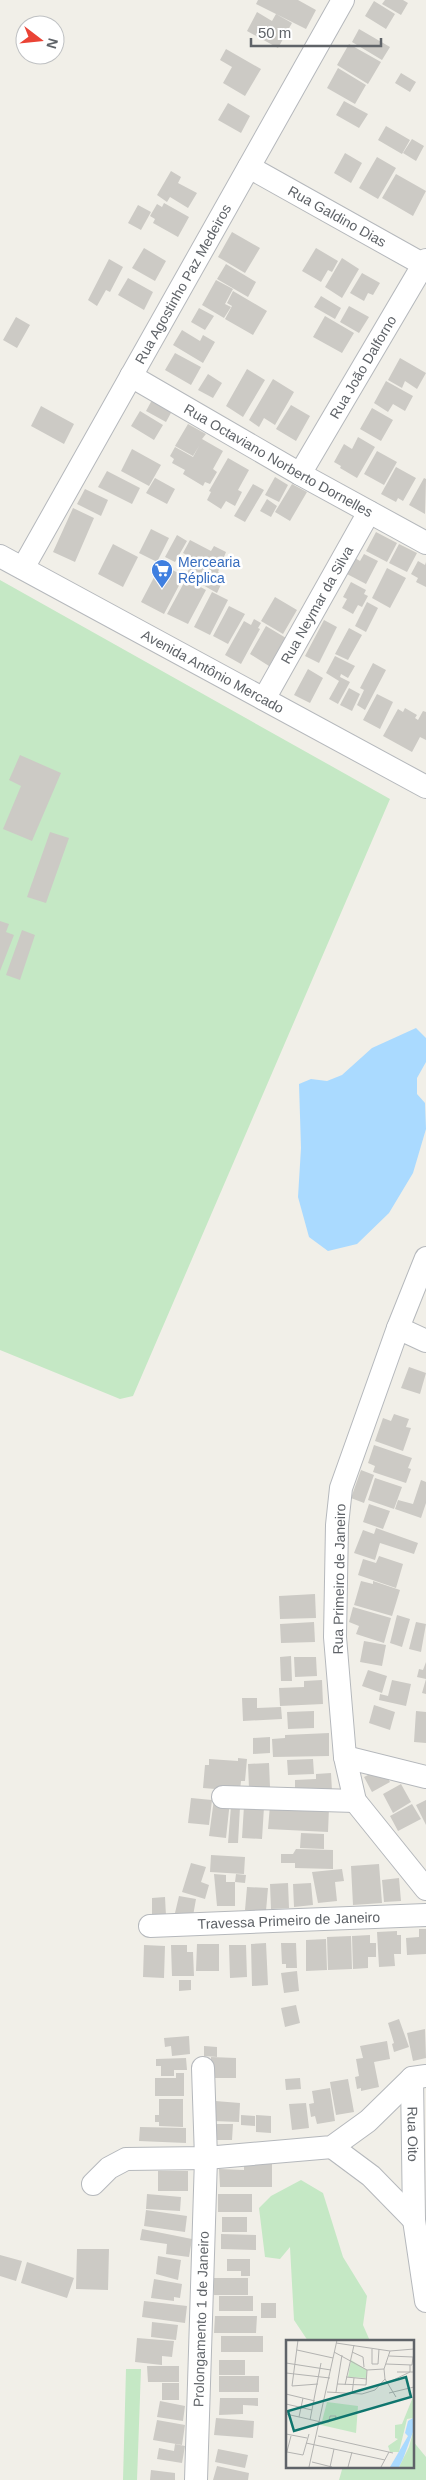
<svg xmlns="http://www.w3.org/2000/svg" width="426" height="2480" viewBox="0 0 426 2480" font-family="Helvetica,sans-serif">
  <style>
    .green { fill: #c5e8c5 }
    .water { fill: #aadaff }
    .building { fill: #cccac5 }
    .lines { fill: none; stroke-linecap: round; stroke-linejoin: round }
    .minor-casing { stroke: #b5b8bc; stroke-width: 24 }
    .minor { stroke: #fff; stroke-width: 22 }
    .labels { text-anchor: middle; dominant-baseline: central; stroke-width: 5; stroke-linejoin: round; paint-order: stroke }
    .street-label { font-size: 14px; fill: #5f6368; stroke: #fff }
    .shop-label { font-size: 14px; fill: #366cbe; stroke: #fff; text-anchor: start }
    .inset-road { fill: none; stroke: #b3b3b1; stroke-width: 1 }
    .view { fill: #0f766e; fill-opacity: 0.15; stroke: #0f766e; stroke-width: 2.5 }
    .inset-edge { fill: none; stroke: #5f6368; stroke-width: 2.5 }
  </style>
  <rect width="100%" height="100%" fill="#f1efe8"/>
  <path class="green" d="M0,580L390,799L133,1396L120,1399L0,1350Z
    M301,2180L323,2193L343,2257L367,2296L363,2325L370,2341H308L294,2320L290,2247L280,2259L265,2257L259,2208L271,2196Z
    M126,2369H141L137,2480H123Z
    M412,2440L426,2457V2480H339L343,2466H412Z"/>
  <path class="water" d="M416,1028L426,1038V1062L417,1078V1094L425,1103L426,1129L413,1173L389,1213L357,1244L328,1251L309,1237L298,1197L301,1148L299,1084L311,1079L327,1081L342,1075L372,1048Z"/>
  <path class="building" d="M258,0H298L316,10L306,29L256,4Z
    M385,0H403L408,3L401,15L382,4Z
    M374,1L395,14L386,29L365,16Z
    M257,12L272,21L276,14L292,23L278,48L247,31Z
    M359,29L390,47L382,60L352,42Z
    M349,44L381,62L368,84L337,65Z
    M226,49L261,69L245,96L223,83L232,67L220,60Z
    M338,68L366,85L355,104L327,88Z
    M401,73L416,82L410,92L395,83Z
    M344,101L368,114L359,128L336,115Z
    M228,103L250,116L241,133L218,120Z
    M386,126L410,140L402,154L378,140Z
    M412,139L424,146L416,161L403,153Z
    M345,153L362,163L351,183L334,173Z
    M377,157L396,168L378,199L359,188Z
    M171,171L181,177L178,183L197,193L188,208L170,197L167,202L157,195Z
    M396,174L426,191L413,216L382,198Z
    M164,203L189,217L178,237L153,223L155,219L150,216L157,204L162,207Z
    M138,205L151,212L141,230L128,223Z
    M232,232L260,248L245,273L218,257Z
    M144,248L166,261L155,281L132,268Z
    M316,248L338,261L332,272L328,270L321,282L302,271Z
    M342,258L359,269L342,298L325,287Z
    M109,259L123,267L110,292L106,290L97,306L88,300Z
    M226,264L256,282L248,297L217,279Z
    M362,273L380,283L373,295L368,293L364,301L350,293Z
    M128,278L153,292L144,310L118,295Z
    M216,280L233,289L225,304L231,307L224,318L202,305Z
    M233,291L267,311L253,335L225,319L232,306L227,303Z
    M321,296L341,308L335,319L314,307Z
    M349,306L369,317L359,333L340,322Z
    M199,308L214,316L205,330L191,322Z
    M325,316L354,333L342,353L313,337Z
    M16,317L30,325L17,348L3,340Z
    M182,330L200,341L203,335L215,342L203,363L173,345Z
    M175,353L201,367L191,385L165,370Z
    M400,358L426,373L417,389L405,381L402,388L388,380Z
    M247,369L265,380L243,417L226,406Z
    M208,374L222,383L213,398L198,390Z
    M273,379L294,392L275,425L264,418L259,427L249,420Z
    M386,381L413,396L405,411L393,404L388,412L374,403Z
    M152,400L172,411L166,422L146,411Z
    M291,405L310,416L296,441L276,429Z
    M41,406L74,424L64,444L31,426Z
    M372,408L393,420L381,441L360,429Z
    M140,411L163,425L154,440L131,426Z
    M188,424L206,434L202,439L223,451L213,469L217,472L210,484L205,482L203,486L183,474L185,470L172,463L174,459L170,456L175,447L193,457L199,446L193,456L175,446Z
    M358,437L375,447L357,478L340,468L341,466L334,462L344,444L352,449Z
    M132,449L161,465L149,486L121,471Z
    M377,451L397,462L384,485L364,474Z
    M228,458L249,470L238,490L242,492L235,506L226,501L221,509L207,500L211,492L209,491Z
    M396,467L416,478L403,501L398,498L396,502L381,494Z
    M107,471L140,488L132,504L98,487Z
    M275,477L288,485L279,502L265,495Z
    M155,478L175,489L167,504L146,493Z
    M424,478L426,479L425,514L409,505Z
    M253,484L264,490L245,522L234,516Z
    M292,484L307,492L290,521L275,512Z
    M85,489L108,500L101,516L77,504Z
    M267,499L277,506L271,517L260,511Z
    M73,508L94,518L75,562L53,552Z
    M151,529L169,538L157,562L139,553Z
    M376,532L397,543L387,562L366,551Z
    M177,535L187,541L175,562L165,557Z
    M190,540L211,551L214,546L226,552L218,572L225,576L217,593L201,584L210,567L206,565L197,583L185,577L194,559L183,553Z
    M113,544L138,557L123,587L98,574Z
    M399,544L417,553L407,572L389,563Z
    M364,554L378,561L366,584L347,574L355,558L360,561Z
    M418,561L425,565L426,562V587L416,582L418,578L411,574Z
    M161,564L184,576L164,614L141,602Z
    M387,568L406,578L390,608L372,598Z
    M186,579L206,590L188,624L167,614Z
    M351,582L366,590L364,594L368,596L362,607L358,605L353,614L342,608L347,599L343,597Z
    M212,592L228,600L210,635L194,627Z
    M275,597L297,610L283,634L261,621Z
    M367,602L378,608L366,632L355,626Z
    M229,606L245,614L228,644L213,636Z
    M254,619L261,623L258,628L260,629L241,664L225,655L244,621L251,625Z
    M324,620L337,627L319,663L305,656Z
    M266,626L286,638L269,666L250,654Z
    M349,628L362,635L348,660L335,654Z
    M335,656L355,666L348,678L341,674L340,677L350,682L338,704L329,699L339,681L326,673Z
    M373,663L386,670L365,710L357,705L364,690L360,688Z
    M308,669L323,678L310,703L294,695Z
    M349,688L360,694L352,711L340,705Z
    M377,694L393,702L380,729L363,720Z
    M405,708L417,715L415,718L418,720L423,711L426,712V740L420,737L412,752L383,736L398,709L403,712Z
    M20,755L61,773L32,841L3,829L21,786L9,780Z
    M50,832L69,838L46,903L27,897Z
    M0,921L9,924L6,932L14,935L0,971Z
    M22,930L35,935L20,980L6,975Z
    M409,1367L426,1373L420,1394L401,1388Z
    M394,1414L409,1419L406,1427L411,1428L403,1451L375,1441L383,1418L391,1421Z
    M374,1445L412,1458L408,1468L411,1469L406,1483L373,1472L375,1466L368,1463Z
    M361,1470L374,1475L364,1503L351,1498Z
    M375,1478L402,1487L394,1509L368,1500Z
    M421,1480L426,1482V1503L421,1518L395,1509L398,1500L413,1504Z
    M369,1504L390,1511L383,1529L363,1522Z
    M376,1528L418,1543L414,1554L380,1543L375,1560L354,1553L363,1530L374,1534Z
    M379,1556L403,1564L396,1588L358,1575L363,1559L376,1563Z
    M361,1581L373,1584V1581L400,1590L392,1616L354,1605Z
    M315,1594L316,1618L280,1619L279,1596Z
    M353,1607L391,1618L384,1643L356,1634L359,1626L349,1622Z
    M397,1615L410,1619L402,1647L390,1643Z
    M314,1622L315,1642L281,1643L280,1624Z
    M416,1622L426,1624L421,1652L409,1649Z
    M364,1641L386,1645L382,1666L360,1662Z
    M291,1656L292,1681H281L280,1657Z
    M294,1657H316L317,1676L295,1677Z
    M426,1662V1694L422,1693L426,1679L417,1677L419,1669L423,1670Z
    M368,1670L387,1676L382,1693L362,1686Z
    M322,1680L323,1704L280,1706L279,1688L304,1687V1681Z
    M392,1680L411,1684L406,1706L379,1700L380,1694L388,1696Z
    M242,1698H257V1708L281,1707L282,1719L243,1721Z
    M374,1705L395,1712L390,1730L369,1723Z
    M314,1711V1728L288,1729L287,1712Z
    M416,1711L426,1712V1743L414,1742Z
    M329,1733V1756L273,1757L272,1739L285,1738V1735Z
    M270,1737V1753L253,1754V1738Z
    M238,1758L247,1759L245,1781H241L240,1791L203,1788L205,1765H209V1759L238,1761Z
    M313,1759L314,1774L288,1775L287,1760Z
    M269,1763L270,1787L249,1788L248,1764Z
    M382,1768L390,1782L372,1792L364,1777Z
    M331,1773L332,1791L295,1793V1780L316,1779V1774Z
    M401,1784L411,1802L393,1813L383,1794Z
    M191,1798L212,1800L209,1825L188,1823Z
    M214,1799L230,1801L226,1838L209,1836Z
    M426,1800V1825L416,1805Z
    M412,1804L421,1819L398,1831L390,1816Z
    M270,1805L329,1808L328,1832L268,1829Z
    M231,1806L240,1807L238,1843H228Z
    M244,1806L264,1807L262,1839L242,1838Z
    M301,1833L324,1834V1849L300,1848Z
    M296,1849L333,1850V1869L295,1868V1863H281V1854H293Z
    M211,1855L245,1857L244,1874L210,1872Z
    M191,1863L206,1867L201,1882L209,1885L205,1899L182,1892Z
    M379,1864L382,1903L353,1905L351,1866Z
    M342,1869L344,1881L335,1882L337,1901L318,1903L312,1872Z
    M214,1874L226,1875V1882H235V1906H217Z
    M236,1874L246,1875L245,1883L235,1882Z
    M399,1878L401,1901L384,1902L382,1880Z
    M288,1883L289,1908L271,1909L270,1884Z
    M311,1883L313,1905L294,1907L293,1884Z
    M247,1887L268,1888L266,1911L245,1910Z
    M179,1896L196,1899L193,1916L175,1913Z
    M165,1897L166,1916H152V1898Z
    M419,1929H426V1954L407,1955L406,1938L419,1937Z
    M397,1931V1935H401V1954H394L395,1966L379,1967L377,1932Z
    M370,1935V1943H376V1957H368V1968L353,1969L352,1936Z
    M351,1936L352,1969L328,1970L327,1937Z
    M326,1939L327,1970L306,1971V1940Z
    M266,1943L268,1985L252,1986L251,1944Z
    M281,1943H296L297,1968H286V1964H282Z
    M197,1944H219V1971H196Z
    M144,1945L165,1946L164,1978L143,1977Z
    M171,1945H187V1952H193L194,1976H172Z
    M229,1945H246L247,1977L230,1978Z
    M297,1971L299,1991L284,1993L281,1973Z
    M179,1980H191V1990L179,1991Z
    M296,2005L300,2023L285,2027L281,2008Z
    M399,2019L409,2047L394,2052L392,2044L394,2043L388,2023Z
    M425,2029L426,2058L413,2061L407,2033Z
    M189,2036L190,2054L172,2056L171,2046L165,2047L164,2038Z
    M387,2041L390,2059L374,2062L379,2087L361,2091V2088L357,2089L355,2077L359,2076L356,2059L363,2058L360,2046Z
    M204,2046L217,2047V2057L204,2056Z
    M211,2057L236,2058V2078H211Z
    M186,2058L187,2070H174V2076H161V2066H156V2059Z
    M176,2073H184V2096H155V2078H176Z
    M300,2078L301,2089L286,2090L285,2079Z
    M348,2079L354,2112L336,2115L330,2082Z
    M330,2088L335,2121L317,2124L315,2116L311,2117L309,2104L314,2103L312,2091Z
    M159,2099H183V2127L159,2126V2122H155V2115H159Z
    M215,2101L240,2103L239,2122L213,2121Z
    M306,2103L309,2128L292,2130L289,2104Z
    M241,2115L255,2116V2126L241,2125Z
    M256,2115L271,2116V2133L256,2132Z
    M214,2124H233L232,2140H213Z
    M140,2127L186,2128V2143L139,2141Z
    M244,2163H272V2187H220L219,2169L244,2170Z
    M158,2171H188V2191H158Z
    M147,2194L181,2197L180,2211L146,2209Z
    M218,2194H252V2212H218Z
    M146,2210L187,2216L185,2232L144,2226Z
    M222,2217H247V2232H222Z
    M142,2229L192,2239L189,2257L166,2254L167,2244L140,2240Z
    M221,2234L256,2235V2250L221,2249Z
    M77,2249H109L108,2290L76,2289Z
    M0,2255L22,2261L16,2281L0,2276Z
    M158,2256L181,2260L178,2280L156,2274Z
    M227,2259H250V2276H241V2271H227Z
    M27,2262L74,2278L67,2298L21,2283Z
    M214,2278H248V2295H214Z
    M154,2279L182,2284L180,2298L174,2297V2301L151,2298Z
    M219,2296H253V2311H219Z
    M144,2301L187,2306L185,2323L142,2317Z
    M261,2303H276V2318H261Z
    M215,2316H257L256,2333H214Z
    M152,2322L178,2325L176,2340L151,2337Z
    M221,2336H263V2352H221Z
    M137,2338L174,2341L172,2357L162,2356V2365L135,2362Z
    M219,2360H245V2375H219Z
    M147,2366H179V2382H148Z
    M219,2376H259V2392H219Z
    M162,2383H179V2400H162Z
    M220,2398H258V2406L243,2405V2414L219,2415Z
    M160,2401L185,2406L183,2421L157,2417Z
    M216,2418L254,2421L253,2438L214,2435Z
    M157,2420L185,2425L182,2445L153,2440Z
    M175,2444L185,2446L182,2463L157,2459L159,2448L174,2451Z
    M218,2449L248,2455L245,2468L215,2462Z
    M217,2466L249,2473L248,2480H213Z
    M151,2470L175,2473V2480H150Z"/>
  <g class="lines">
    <g class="minor-casing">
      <g id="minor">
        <path id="s1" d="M249,167L426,266"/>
        <path id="s2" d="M131,376L300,474L426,543"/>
        <path id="s3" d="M300,474L426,260"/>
        <path id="s4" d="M0,556L426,787"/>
        <path id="s5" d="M23,568L343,0"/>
        <path id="s6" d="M264,699L369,512"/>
        <path d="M426,1258L398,1328L341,1488L337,1525L335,1637L345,1757L355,1801L426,1889"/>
        <path d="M398,1328L426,1341"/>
        <path d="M345,1757L426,1777"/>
        <path d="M223,1797L355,1801"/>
        <path id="s7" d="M150,1926L426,1915"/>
        <path id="s8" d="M412,2078L414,2220L426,2301"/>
        <path d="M332,2147L371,2176L414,2220"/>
        <path d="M93,2184L109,2168L126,2159L206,2158L332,2147L368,2121L412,2078L426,2076"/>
        <path id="s9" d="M196,2480L206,2158L203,2068"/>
      </g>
    </g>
    <use href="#minor" class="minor"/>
  </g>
  <defs>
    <g id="supermarket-pin" transform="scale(1.125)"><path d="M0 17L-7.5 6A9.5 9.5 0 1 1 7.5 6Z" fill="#3f7fe0" stroke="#fff"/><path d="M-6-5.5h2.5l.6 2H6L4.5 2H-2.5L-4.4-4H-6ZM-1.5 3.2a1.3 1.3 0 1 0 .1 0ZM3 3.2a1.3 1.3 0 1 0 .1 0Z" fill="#fff"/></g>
  </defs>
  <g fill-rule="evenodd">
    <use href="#supermarket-pin" x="162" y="570"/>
  </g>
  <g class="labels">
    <g class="street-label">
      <text stroke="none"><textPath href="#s1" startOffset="101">Rua Galdino Dias</textPath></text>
      <text stroke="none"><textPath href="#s5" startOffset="326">Rua Agostinho Paz Medeiros</textPath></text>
      <text stroke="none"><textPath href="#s3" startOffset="124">Rua João Dalforno</textPath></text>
      <text stroke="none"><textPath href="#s2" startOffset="170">Rua Octaviano Norberto Dornelles</textPath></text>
      <text stroke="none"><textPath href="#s6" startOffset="108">Rua Neymar da Silva</textPath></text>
      <text stroke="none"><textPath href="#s4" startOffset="242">Avenida Antônio Mercado</textPath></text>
      <text transform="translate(339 1579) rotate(-89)">Rua Primeiro de Janeiro</text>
      <text stroke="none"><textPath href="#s7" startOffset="139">Travessa Primeiro de Janeiro</textPath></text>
      <text stroke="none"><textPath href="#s8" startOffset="56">Rua Oito</textPath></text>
      <text stroke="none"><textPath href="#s9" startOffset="161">Prolongamento 1 de Janeiro</textPath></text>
    </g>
    <g class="shop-label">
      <text x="178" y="562">Mercearia<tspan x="178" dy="16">Réplica</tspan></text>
    </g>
  </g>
  <g transform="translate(286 2340)">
    <rect width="128" height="128" fill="#f1efe8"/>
    <path d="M65,20L81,30L80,38L62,37ZM127,57V78L121,79L113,112H104L102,106L112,99L109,98V85L116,84ZM41,62L72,66L70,93L35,85ZM127,92V127H113L123,107Z" fill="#c5e8c5"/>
    <path d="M127,78V92L117,119L113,127H104L122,96L119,93L122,81Z" fill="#aadaff"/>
    <path class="inset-road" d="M12,0L6,46L32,44M50,3L104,11L128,9M86,9V24H92L93,9M11,10L47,18M104,11L98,29L99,39L110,57M48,12L81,30M66,12L77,17L78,27M103,16L127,17M0,23L45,30M100,24L126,25L127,17M81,30L98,29M111,32H128M0,33L44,38M60,37L81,39M101,43L124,32V25M51,44L80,45L81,30M59,45L68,5M41,52L76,54L89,50L99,39M50,52L56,15M103,53L128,47M0,54L29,61M66,54L68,38M0,64L26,70M0,74L35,82M13,77L17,58M24,80L35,23M35,82H43L44,76H50L49,80M0,94L21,98M32,96L107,113M20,103L99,120M1,112L17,115L23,94M0,115L5,96M26,122L46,127M23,127L51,0M44,127L48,109M62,127L66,112M95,127L103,112"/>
    <path class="view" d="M120,37L125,57L8,91L2,71Z"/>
    <rect width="128" height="128" class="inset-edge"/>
  </g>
  <g transform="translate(40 40) rotate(106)"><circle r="24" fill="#ffffff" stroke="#bfc1c3"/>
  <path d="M0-4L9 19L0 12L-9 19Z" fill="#ea4335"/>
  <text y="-8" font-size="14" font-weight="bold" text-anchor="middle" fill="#5f6368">N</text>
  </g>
  <path d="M251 38v8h130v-8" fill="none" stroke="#5f6368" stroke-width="2.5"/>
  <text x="258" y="38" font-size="15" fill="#5f6368" stroke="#ffffff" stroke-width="4" paint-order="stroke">50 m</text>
</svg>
